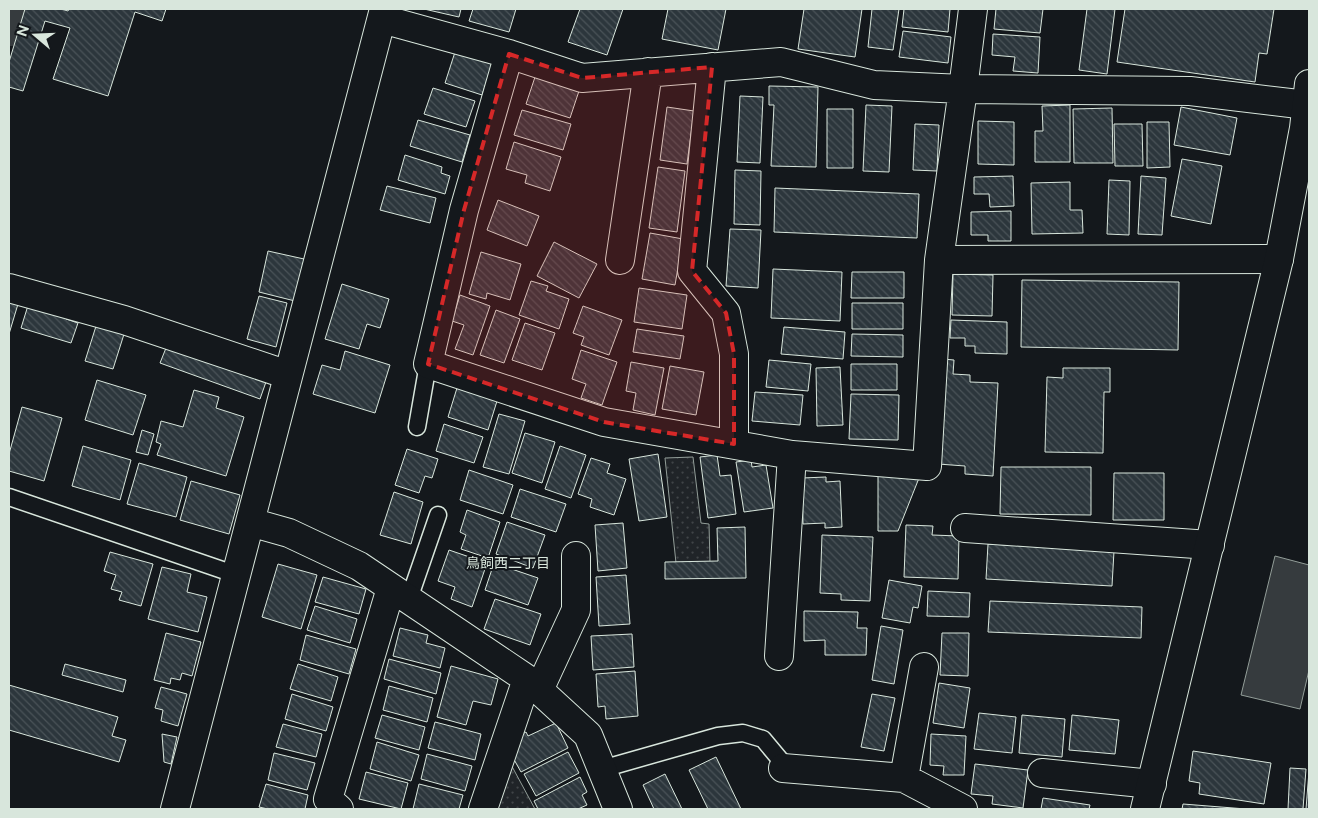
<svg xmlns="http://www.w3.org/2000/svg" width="1318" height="818" viewBox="0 0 1318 818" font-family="'Public Sans','Noto Sans JP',sans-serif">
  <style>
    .park { fill: url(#park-dots); stroke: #939e99 }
    .water { fill: #363b3e; stroke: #939e99 }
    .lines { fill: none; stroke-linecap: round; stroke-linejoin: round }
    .river { stroke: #363b3e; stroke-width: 66 }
    .building { fill: url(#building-back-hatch); stroke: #d8e6dc }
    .service-casing { stroke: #d8e6dc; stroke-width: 19 }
    .minor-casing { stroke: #d8e6dc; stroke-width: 30 }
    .tertiary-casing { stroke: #d8e6dc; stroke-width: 30 }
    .service { stroke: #14181c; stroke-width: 16 }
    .minor { stroke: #14181c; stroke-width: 28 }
    .tertiary { stroke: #14181c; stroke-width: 28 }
    .marked { fill: #d62828; fill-opacity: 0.2; stroke: #d62828; stroke-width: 4; stroke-dasharray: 10 6; stroke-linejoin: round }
    .labels { text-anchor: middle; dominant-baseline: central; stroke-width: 4; stroke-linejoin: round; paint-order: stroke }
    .neighbourhood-label { font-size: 14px; fill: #d8e6dc; stroke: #14181c }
  </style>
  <defs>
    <pattern id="park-dots" width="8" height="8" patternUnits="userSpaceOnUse" patternTransform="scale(1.25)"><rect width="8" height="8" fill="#202428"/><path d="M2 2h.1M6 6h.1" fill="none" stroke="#404447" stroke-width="1.8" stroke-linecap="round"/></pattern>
    <pattern id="building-back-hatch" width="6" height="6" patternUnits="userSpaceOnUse" patternTransform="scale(1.25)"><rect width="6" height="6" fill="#2c363c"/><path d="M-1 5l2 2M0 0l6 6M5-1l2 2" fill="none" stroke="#4a5358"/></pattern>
  </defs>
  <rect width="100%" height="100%" fill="#14181c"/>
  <path class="park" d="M693,457L701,523L709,524L710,563H676L665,458Z
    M508,759L535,809H493Z"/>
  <path class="water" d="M1275,556L1309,565V670L1300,709L1241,695Z"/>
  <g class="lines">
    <path class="river" d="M9,13L10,9"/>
  </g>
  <path class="building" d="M25,9H61L68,11L69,9H166L162,21L135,12L108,96L53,79L70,28L45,21L23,91L9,87V62Z
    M424,9H461L459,17Z
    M473,9H516L509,32L469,21Z
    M580,9H623L607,55L568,42Z
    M668,9H726L718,50L662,39Z
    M804,9H862L855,57L798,49Z
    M872,9H899L893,50L868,47Z
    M904,9H950L948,32L902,27Z
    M996,9H1043L1040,33L994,29Z
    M1087,9H1115L1107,74L1079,70Z
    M1125,9H1274L1267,54L1259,53L1255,82L1117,62Z
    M903,31L951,37L948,63L899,57Z
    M993,34L1040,37L1038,73L1013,71L1015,57L992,55Z
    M455,52L492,64L482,95L445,83Z
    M535,77L579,91L570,118L526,104Z
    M769,86L818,87L816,167L771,166L774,105H769Z
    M433,88L475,101L466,127L424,114Z
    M740,96L763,97L760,163L737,162Z
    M866,105L892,106L889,172L863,171Z
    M1070,105V162H1035V131H1043L1042,106Z
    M667,107L694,111L687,164L660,160Z
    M1181,107L1237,118L1230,155L1174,145Z
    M1112,108L1113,163H1074L1073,109Z
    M827,109H853V168H827Z
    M522,110L571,124L563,150L514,135Z
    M418,120L470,135L462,162L410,146Z
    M978,121L1014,122V165L978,164Z
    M1147,122H1169L1170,167L1147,168Z
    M915,124L939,125L937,171L913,170Z
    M1114,124H1142L1143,166H1115Z
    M514,142L561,157L550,191L525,183L527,175L506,169Z
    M405,155L442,167L441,173L450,176L445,194L398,180Z
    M1182,159L1222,166L1211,224L1171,216Z
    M658,167L685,171L677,232L649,228Z
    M735,170L761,171L760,225L734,224Z
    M1013,176L1014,206L990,207L989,194H974V177Z
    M1141,176L1166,178L1162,235L1138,234Z
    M1109,180L1130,181L1129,235L1107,234Z
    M1070,182V210H1082L1083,233L1032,234L1031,183Z
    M387,186L436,198L430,223L380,210Z
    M775,188L919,194L917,238L774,232Z
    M498,200L539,216L527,246L487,230Z
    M1011,211V241H988V235H971V212Z
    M730,229L761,230L758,288L726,286Z
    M650,233L683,239L675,285L642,279Z
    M554,242L597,264L579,298L537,276Z
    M268,251L304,259L295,301L259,292Z
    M481,252L521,264L510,300L487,293L486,299L469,294Z
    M773,269L842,272L840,321L771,318Z
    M852,272H904V298H851Z
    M953,274L993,275L992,316L952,315Z
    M1022,280L1179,282L1178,350L1021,347Z
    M531,281L548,286L546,291L569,299L559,329L519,315Z
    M342,284L389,299L380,328L367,324L359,349L325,339Z
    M639,288L687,295L682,329L634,322Z
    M460,295L490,306L473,355L455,349L464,325L452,321Z
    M259,296L287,303L276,347L247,339Z
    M30,299L68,311L66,319L78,323L71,343L21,328Z
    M9,301L18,304L9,334Z
    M852,303H903V329H852Z
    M583,306L622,320L609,355L581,345L584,337L573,333Z
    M496,310L520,319L504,363L480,355Z
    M951,320L1007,322V354L975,353V346H965V338H950Z
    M97,323L125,331L113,369L85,361Z
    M525,323L555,333L542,370L512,360Z
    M784,327L845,332L843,359L781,354Z
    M637,329L684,336L680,359L633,352Z
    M852,334L903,335V357L851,356Z
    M168,343L267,379L260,399L160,363Z
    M581,350L617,362L602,405L581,398L586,384L572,379Z
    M345,351L390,365L375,413L313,394L322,365L340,370Z
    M943,359L954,360L953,374L970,375V382L998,383L993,476L965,474V466L938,464Z
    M769,360L811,364L808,391L766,387Z
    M631,362L664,368L655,415L633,410L636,393L626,391Z
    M851,364H897V390H851Z
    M670,366L704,372L696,415L662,409Z
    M840,367L843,425L817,426L816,368Z
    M1063,368H1110V392H1104L1103,453L1045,452L1047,377L1063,378Z
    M97,380L146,395L133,435L85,420Z
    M457,388L497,401L488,430L448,417Z
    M194,390L219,397L216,408L244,417L226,476L157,455L161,444L156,442L161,421L183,427Z
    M755,392L803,395L800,425L752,421Z
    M851,394L899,395L898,440L849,439Z
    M22,407L62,418L44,481L9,471V454Z
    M499,414L525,421L509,474L483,467Z
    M444,424L483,437L474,463L436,451Z
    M142,430L154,434L148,455L136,452Z
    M525,433L555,442L542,483L512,473Z
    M83,446L131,460L120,500L72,486Z
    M560,446L586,455L571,498L545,489Z
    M407,449L438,459L432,478L425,476L419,493L395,485Z
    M658,454L667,517L639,521L629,459Z
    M717,455L720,476L731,475L736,514L708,518L700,457Z
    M591,458L610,464L607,473L626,479L614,515L590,507L592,499L578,494Z
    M751,460L752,467L766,465L773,508L744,512L736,462Z
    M139,463L187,477L176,517L127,504Z
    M1001,467H1091V515L1000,514Z
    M469,470L513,485L503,514L460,500Z
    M878,473H921L898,531H878Z
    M1114,473H1164V520H1113Z
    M826,477V482L840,481L842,527L825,528V523L803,524L802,478Z
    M191,481L240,495L229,534L180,520Z
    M520,489L566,504L556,532L511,517Z
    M394,492L423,502L411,544L380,535Z
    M467,510L500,522L488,558L461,549L466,535L460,532Z
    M507,522L545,535L533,568L496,554Z
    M623,523L627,568L598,571L595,525Z
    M906,525L933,526L932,535L959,536L958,579L904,577Z
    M745,527L746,578L665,579V562L718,561L717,528Z
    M822,535L873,537L870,601L841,600V594L820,593Z
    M988,544L1114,551L1112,586L986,579Z
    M449,550L487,563L472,607L451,599L455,587L438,581Z
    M110,552L153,564L141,606L119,600L122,592L111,589L116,575L104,571Z
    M494,563L538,578L528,605L485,590Z
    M278,564L317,575L301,629L262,617Z
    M162,567L191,574L187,592L207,597L198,632L148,619Z
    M626,575L630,624L599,626L596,577Z
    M323,577L366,589L359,614L315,602Z
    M889,580L922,586L918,608L913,607L910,623L882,618Z
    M928,591L970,593L969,617L927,616Z
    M495,599L541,614L530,645L484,629Z
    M990,601L1142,607L1141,638L988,632Z
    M315,606L357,619L350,643L307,630Z
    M804,611L858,612L857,628H867L866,655H825V640L804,641Z
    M881,626L903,630L894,684L872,680Z
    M400,628L428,635L426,643L445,648L440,668L393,656Z
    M166,633L201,642L192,676L182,673L180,680L171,678L170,684L154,680Z
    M942,633H969L968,676L940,675Z
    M632,634L634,667L593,670L591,636Z
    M306,635L356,649L349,674L300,660Z
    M389,659L441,673L436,694L384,679Z
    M65,664L126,680L123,692L62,675Z
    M298,664L338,677L331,701L290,689Z
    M451,666L498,679L491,705L473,701L466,725L437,717Z
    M635,671L638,716L606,719L605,706L598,707L596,674Z
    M939,683L970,688L964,728L933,723Z
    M9,685L118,717L112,736L126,740L119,762L9,730Z
    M389,686L433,698L427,722L383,710Z
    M161,687L187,694L178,726L161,721L163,710L155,708Z
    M292,694L333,707L326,731L285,719Z
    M872,694L895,698L884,751L861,747Z
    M979,713L1016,717L1012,753L974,749Z
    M382,715L425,727L419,750L375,738Z
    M1022,715L1065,719L1062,757L1019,753Z
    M1072,715L1119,720L1115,754L1069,750Z
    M435,722L481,734L475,760L428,748Z
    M556,723L568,748L521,772L512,756L518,736L526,732L528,736Z
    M283,724L322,734L316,757L276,747Z
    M162,734L177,737L171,764L164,762Z
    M931,734L966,736L964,775H943L944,766L930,765Z
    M377,742L419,755L411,781L370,769Z
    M1193,751L1271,763L1264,804L1199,794L1200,783L1189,781Z
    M568,752L579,773L536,796L524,774Z
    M274,753L315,763L307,790L268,780Z
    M427,754L472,766L465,791L421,779Z
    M716,757L741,809H708L689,770Z
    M975,764L1028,770L1023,808L992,804L993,796L971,794Z
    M1290,768L1306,769L1303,809H1288Z
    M1309,771V809H1306Z
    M366,772L408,783L401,809L359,799Z
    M665,774L682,809H654L643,785Z
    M580,777L587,792L582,795L587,805L578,809H538L534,801Z
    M266,784L308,795L305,809H268L259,807Z
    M419,784L463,795L459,809H413Z
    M1043,798L1090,805L1089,809H1041Z
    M1183,804L1246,809H1182Z"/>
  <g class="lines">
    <g class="service-casing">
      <path id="service" d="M417,427L428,364
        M9,497L237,575
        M409,599L438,515
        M602,769L718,736L743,733L763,739L788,769"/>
    </g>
    <g class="minor-casing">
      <path id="minor" d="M382,19L509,54L582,78L781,62L874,85L963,89L1190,91L1307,105
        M509,54L464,210L428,364L604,422L792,455L927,466L939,260L963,89L973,9
        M712,67L692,271L726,313L734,354V444
        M620,260L648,72
        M939,260L1279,259
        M9,288L124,320L288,375
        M250,522L289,533L359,566L527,679L588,735L618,809
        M965,528L1210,545
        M779,656L792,455
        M539,690L576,610V556
        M783,768L904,778L963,809
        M1042,773L1152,784
        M904,778L924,667
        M175,809L384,9
        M339,809L328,799L391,588
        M483,809L527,679"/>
    </g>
    <g class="tertiary-casing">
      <path id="tertiary" d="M1145,809L1279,259L1304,128L1309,84"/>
    </g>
    <use href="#service" class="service"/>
    <use href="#minor" class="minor"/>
    <use href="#tertiary" class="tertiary"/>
  </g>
  <path class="marked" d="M509,54L582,78L712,67L692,271L726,313L734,354V444L604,422L428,364L464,210Z"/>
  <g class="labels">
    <g class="neighbourhood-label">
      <text x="508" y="563">鳥飼西二丁目</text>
    </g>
  </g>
  <rect width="1318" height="818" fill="none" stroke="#d8e6dc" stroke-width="20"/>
  <g transform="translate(35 35) rotate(289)" stroke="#14181c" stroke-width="4" paint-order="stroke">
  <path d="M0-4L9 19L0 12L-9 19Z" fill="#d8e6dc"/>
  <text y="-8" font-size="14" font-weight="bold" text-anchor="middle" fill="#d8e6dc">N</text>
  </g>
</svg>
